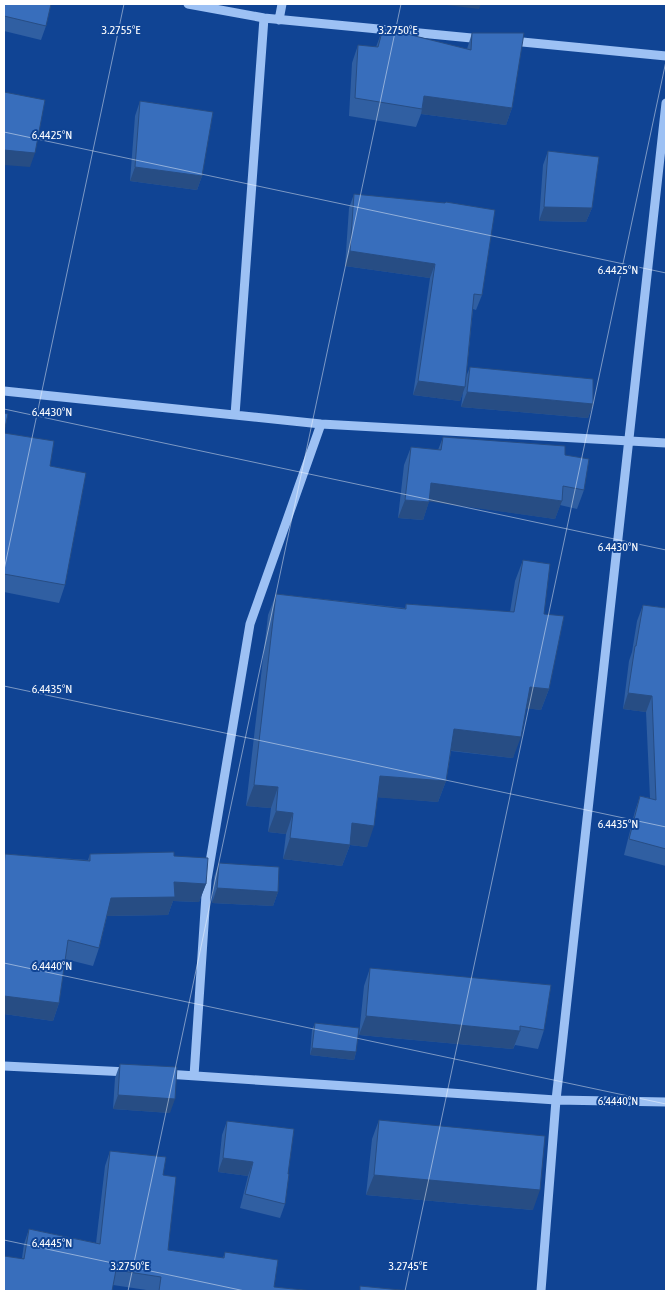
<svg xmlns="http://www.w3.org/2000/svg" width="670" height="1295" viewBox="0 0 670 1295" font-family="'Asap Condensed',sans-serif">
  <style>
    .lines { fill: none; stroke-linecap: round; stroke-linejoin: round }
    .minor { stroke: #9dc1f4; stroke-width: 9 }
    .wall { fill: #305fa2 }
    .shaded-wall { fill: #274d84 }
    .building { fill: #386ebc; stroke: #274d84 }
    .ticks { fill: none; stroke: #fff; stroke-width: 1; stroke-opacity: 0.45 }
    .ticks-label { font-size: 12px; text-anchor: middle; fill: #fff; stroke: #104494; stroke-width: 4; stroke-linejoin: round; paint-order: stroke }
  </style>
  <rect width="100%" height="100%" fill="#104494"/>
  <g class="lines">
    <path class="minor" d="M188,4L264,18L482,39
      M279,20L282,4
      M512,41L666,56
      M4,391L321,424L666,443
      M235,415L264,18
      M4,1066L128,1072
      M166,1074L556,1100L666,1102
      M194,1076L207,880L250,624L321,424
      M541,1291L556,1100L666,103"/>
  </g>
  <path class="wall" d="M4,4L46,26L41,40L4,31Z
    M383,28L467,49L472,33L512,108L506,125L421,114L416,127L349,116L352,63L358,45L376,47Z
    M140,101L202,176L197,190L130,181L135,116Z
    M548,151L592,208L586,222L539,221L543,165Z
    M354,194L482,295L476,310L473,309L466,377L470,367L593,404L588,418L461,407L463,392L460,401L413,395L430,278L345,266L349,208Z
    M4,433L50,466L65,585L59,603L4,592Z
    M443,437L565,455L584,490L577,509L560,505L555,519L429,501L423,520L398,518L404,465L411,447L438,450Z
    M523,560L544,614L549,689L541,710L526,708L513,758L451,751L446,781L438,802L378,797L367,847L350,845L342,866L283,859L286,834L268,832L271,808L246,806L268,615L276,594L405,608L406,604L510,612L515,581Z
    M643,605L666,608V866L624,855L635,811L640,796L650,798L646,712L623,709L629,661L632,652L637,621Z
    M5,854L88,860L90,854L174,856L206,884L199,902L173,901L168,915L107,916L99,948L93,966L65,959L59,1003L53,1021L4,1014V857Z
    M219,863L278,892L273,906L212,903L214,877Z
    M370,968L544,1030L538,1049L515,1045L513,1049L359,1035L364,986Z
    M315,1023L356,1052L354,1060L310,1055L312,1030Z
    M120,1064L170,1113L113,1109L115,1078Z
    M379,1120L533,1210L366,1195L372,1139Z
    M227,1121L288,1174L285,1204L280,1218L240,1208L248,1176L218,1172L222,1135Z
    M110,1151L163,1175L168,1250L223,1258L225,1252L274,1287L313,1291H153L113,1285L22,1258L24,1244L29,1229L96,1243L105,1166Z"/>
  <path class="shaded-wall" d="M438,4H481L479,9Z
    M424,96L512,108L506,125L421,114L422,109Z
    M4,150L35,153L30,167L4,165Z
    M135,167L202,176L197,190L130,181Z
    M544,207L592,208L586,222L539,221Z
    M350,251L435,264L430,278L345,266Z
    M418,381L465,387L460,401L413,395Z
    M467,392L593,404L588,418L461,407Z
    M431,483L562,501L555,519L425,501Z
    M405,500L429,502L423,520L398,518Z
    M530,687L549,689L541,710L523,708Z
    M628,693L652,696L646,712L623,709Z
    M454,729L521,737L513,758L447,750Z
    M380,776L446,781L438,802L372,797Z
    M254,785L278,787L271,808L246,806Z
    M276,811L293,813L286,834L268,832Z
    M352,823L374,826L367,847L350,845L342,866L283,859L290,838Z
    M174,882L206,884L199,902L173,901L168,915L104,916L111,898Z
    M217,888L278,892L273,906L212,903Z
    M4,996L59,1003L53,1021L4,1014Z
    M366,1016L520,1031L513,1049L359,1035Z
    M312,1048L356,1052L354,1060L310,1055Z
    M118,1095L175,1099L170,1113L113,1109Z
    M223,1158L253,1162L248,1176L218,1172Z
    M374,1175L540,1190L533,1210L366,1195Z"/>
  <path class="building" d="M4,4H51L46,26L4,16Z
    M383,28L471,50L472,33H524L512,108L424,96L422,109L355,98L358,45L378,47Z
    M4,92L45,100L35,153L4,150Z
    M140,101L213,112L202,176L135,167Z
    M548,151L599,157L592,208L544,207Z
    M354,194L445,203L446,202L495,210L482,295L474,294L465,387L418,381L435,264L350,251Z
    M470,367L593,379V404L467,392Z
    M4,413L8,414L4,432Z
    M4,433L54,441L50,466L86,473L65,585L4,574Z
    M443,437L565,446V455L589,459L584,490L563,486L562,501L431,483L429,502L405,500L411,447L441,450Z
    M523,560L550,564L544,614L564,616L549,689L530,687L521,737L454,729L446,781L380,776L374,826L352,823L350,845L290,838L293,813L276,811L278,787L254,785L276,594L406,609V604L514,612Z
    M643,605L666,608V849L629,839L640,796L656,800L652,696L628,693L635,646H636Z
    M174,852V856L208,858L206,884L174,882L175,897L111,898L99,948L68,940L59,1003L4,996V868L5,854L90,861V854Z
    M219,863L279,867L278,892L217,888Z
    M370,968L551,985L544,1030L520,1026V1031L366,1016Z
    M315,1023L359,1028L356,1052L312,1048Z
    M120,1064L177,1067L175,1099L118,1095Z
    M379,1120L545,1136L540,1190L374,1175Z
    M227,1121L294,1129L288,1174H289L285,1204L245,1194L253,1162L223,1158Z
    M110,1151L166,1157L163,1175L176,1177L168,1250L224,1258L225,1252L278,1260L274,1287L313,1291H159L161,1277L116,1270L112,1291H4V1256L24,1259L29,1229L100,1244Z
    M360,1286L411,1291H360Z"/>
  <path class="ticks" d="M4,132L666,273M4,409L666,550M4,570L124,4M4,686L666,827M4,963L666,1104M4,1240L245,1291M128,1291L401,4M405,1291L666,61"/>
  <g class="ticks-label">
    <text x="121" y="34">3.2755°E</text>
    <text x="398" y="34">3.2750°E</text>
    <text x="52" y="139">6.4425°N</text>
    <text x="618" y="274">6.4425°N</text>
    <text x="52" y="416">6.4430°N</text>
    <text x="618" y="551">6.4430°N</text>
    <text x="52" y="693">6.4435°N</text>
    <text x="618" y="828">6.4435°N</text>
    <text x="52" y="970">6.4440°N</text>
    <text x="618" y="1105">6.4440°N</text>
    <text x="52" y="1247">6.4445°N</text>
    <text x="130" y="1270">3.2750°E</text>
    <text x="408" y="1270">3.2745°E</text>
  </g>
  <rect width="670" height="1295" fill="none" stroke="#ffffff" stroke-width="10"/>
</svg>
